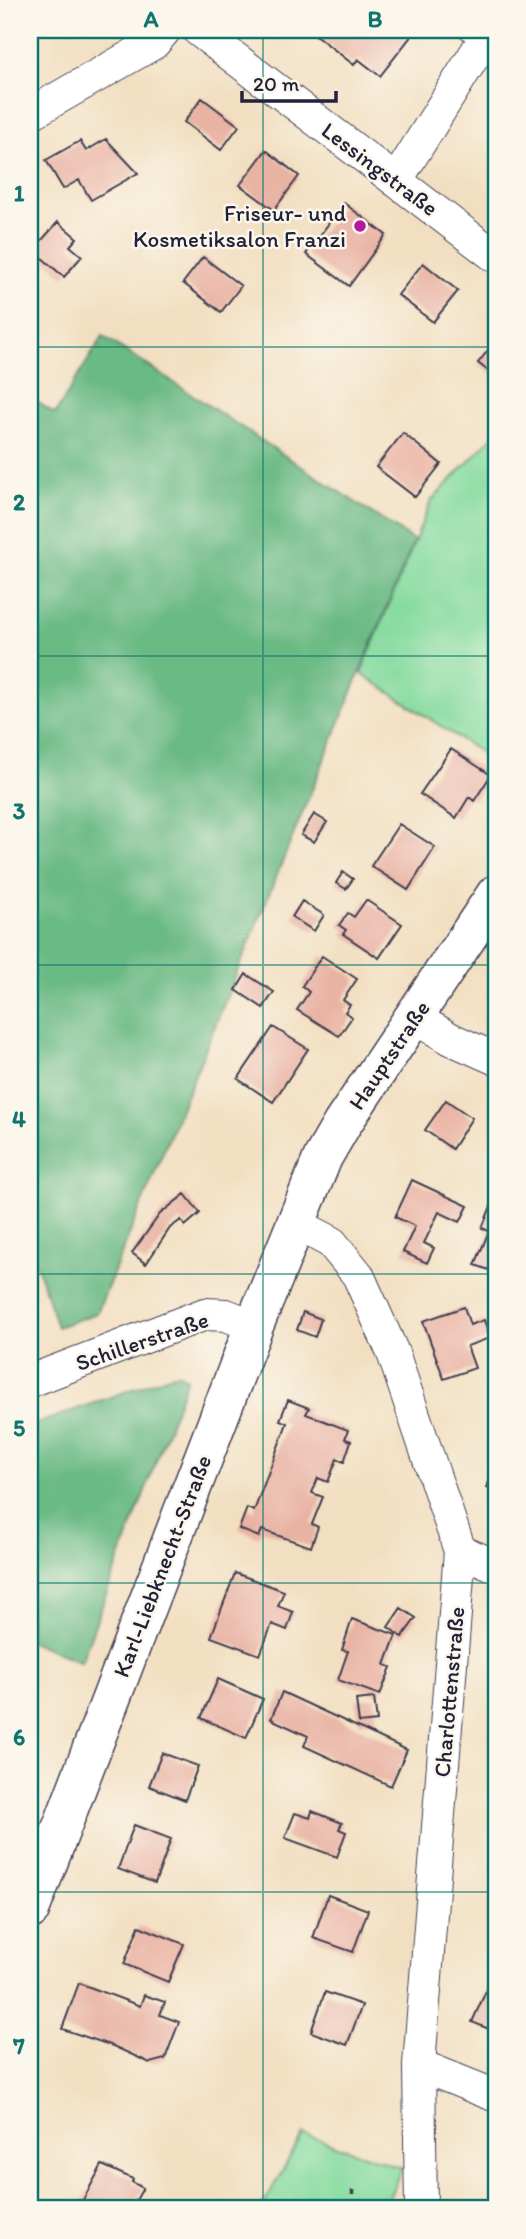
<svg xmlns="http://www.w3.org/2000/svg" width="526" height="2239" viewBox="0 0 526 2239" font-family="Itim,sans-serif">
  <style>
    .green { fill: #83da9d; stroke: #527e6c; stroke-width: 2 }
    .forest { fill: #6aba84; stroke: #466e60; stroke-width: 2 }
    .building { fill: #e9b3a4 }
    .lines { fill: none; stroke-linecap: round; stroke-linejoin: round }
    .lane-casing { stroke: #413e4f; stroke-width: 18 }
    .street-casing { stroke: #413e4f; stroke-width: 34 }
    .secondary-casing { stroke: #413e4f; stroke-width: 41 }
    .path { stroke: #413e4f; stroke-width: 4.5; stroke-dasharray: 5 5; stroke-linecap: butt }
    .lane { stroke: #fff; stroke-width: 16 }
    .street { stroke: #fff; stroke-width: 32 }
    .secondary { stroke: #fff; stroke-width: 38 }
    .grid { fill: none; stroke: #0f766e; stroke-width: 2; stroke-opacity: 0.55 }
    .poi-dot { fill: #b5179e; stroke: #fbf7ec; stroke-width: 2.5 }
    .labels { text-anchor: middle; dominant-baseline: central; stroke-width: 5; stroke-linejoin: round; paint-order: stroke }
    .street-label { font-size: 23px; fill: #22223b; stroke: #fbf7ec }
    .poi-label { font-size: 23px; fill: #22223b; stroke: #fbf7ec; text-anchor: end }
    .neatline { fill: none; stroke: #0f766e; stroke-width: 2.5 }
    .grid-label { font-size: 23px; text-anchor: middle; font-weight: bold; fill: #0f766e }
  </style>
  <rect width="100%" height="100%" fill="#fbf7ec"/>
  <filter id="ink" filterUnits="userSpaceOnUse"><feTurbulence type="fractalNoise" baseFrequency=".0143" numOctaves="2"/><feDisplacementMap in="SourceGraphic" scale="14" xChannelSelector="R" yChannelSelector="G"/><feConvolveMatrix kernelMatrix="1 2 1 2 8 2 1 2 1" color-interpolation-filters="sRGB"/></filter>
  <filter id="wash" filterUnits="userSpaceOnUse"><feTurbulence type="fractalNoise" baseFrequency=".00686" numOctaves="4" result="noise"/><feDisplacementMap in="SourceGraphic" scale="28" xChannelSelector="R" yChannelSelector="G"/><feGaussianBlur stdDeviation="1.57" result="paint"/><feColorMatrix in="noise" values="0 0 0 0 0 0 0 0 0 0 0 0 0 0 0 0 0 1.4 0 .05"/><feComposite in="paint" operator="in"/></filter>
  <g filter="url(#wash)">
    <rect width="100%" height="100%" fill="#f2dfc1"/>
    <path class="green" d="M496,433V763L361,673L431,501Z
      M303,2134L402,2168L384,2209H261Z"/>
    <path class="forest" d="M103,336L414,541L97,1313L57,1327L30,1245V397L55,414Z
      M177,1373L187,1378L81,1662L30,1641V1426Z"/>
    <g id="blocks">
      <path class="building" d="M309,30H416L380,76L358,59L354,65Z
        M202,98L239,126L221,150L184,122Z
        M106,139L138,173L91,200L79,180L63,189L46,160L80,141L86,151Z
        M266,150L299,176L274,210L240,185Z
        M344,203L386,235L349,286L306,254Z
        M58,222L77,238L70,246L82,256L64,277L33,250Z
        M203,257L241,286L221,312L183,283Z
        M423,263L458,291L433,322L398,295Z
        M496,340V377L478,363Z
        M403,433L441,464L415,497L376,467Z
        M451,749L491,775L474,801L469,797L456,818L420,794Z
        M314,814L327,822L314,842L301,835Z
        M399,824L435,847L408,890L371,866Z
        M343,872L353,879L346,889L336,883Z
        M366,900L402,924L379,958L343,934L346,930L339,925L348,913L354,917Z
        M302,901L324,915L314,931L292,917Z
        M322,956L357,979L343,1000L350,1005L345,1012L352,1017L339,1036L297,1010L309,992L302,986Z
        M246,974L274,992L263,1008L236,990Z
        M273,1027L308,1049L273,1102L238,1079Z
        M446,1100L472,1118L452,1149L425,1130Z
        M412,1180L468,1206L460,1222L439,1212L424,1243L434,1248L427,1263L403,1252L415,1226L395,1217Z
        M185,1194L200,1213L185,1226L181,1220L170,1228L146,1264L132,1253L160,1214Z
        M492,1204L496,1205V1226L493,1234L496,1235V1252L489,1270L475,1265L489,1231L482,1228Z
        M464,1307L470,1325L484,1320L490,1338L467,1346L475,1368L444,1379L423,1321Z
        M303,1312L321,1319L315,1337L297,1330Z
        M288,1400L309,1408L306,1414L348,1430L345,1439L351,1441L344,1462L337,1459L328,1482L318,1478L312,1493L323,1497L312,1524L318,1527L311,1547L262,1530L259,1537L239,1529L247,1508L254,1511L287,1423L280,1420Z
        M496,1463V1491L487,1487Z
        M235,1573L284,1591L278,1606L293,1612L287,1630L272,1624L260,1655L211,1637Z
        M401,1608L416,1618L402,1637L388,1627Z
        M352,1619L396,1635L385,1665L391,1667L380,1695L338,1680L348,1651L342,1650Z
        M218,1679L263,1699L246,1738L201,1718Z
        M282,1692L407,1750L391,1786L304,1746L308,1736L271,1719Z
        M374,1698L377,1721L359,1723L356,1700Z
        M162,1753L198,1766L185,1800L149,1786Z
        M312,1811L342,1823L339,1829L346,1832L337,1857L285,1838L295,1813L310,1818Z
        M134,1825L171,1839L155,1883L118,1869Z
        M328,1895L368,1910L353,1952L313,1938Z
        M139,1926L184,1944L168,1982L124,1964Z
        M491,1980L496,1982V2032L472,2022Z
        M79,1983L140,2006L144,1995L165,2002L160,2015L179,2022L165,2059L150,2063L113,2046L62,2029Z
        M325,1992L362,2005L347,2045L311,2032Z
        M102,2165L133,2179L132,2182L143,2188L131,2209H78Z"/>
    </g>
  </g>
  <g filter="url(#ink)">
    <use href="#blocks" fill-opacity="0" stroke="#413e4f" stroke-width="2"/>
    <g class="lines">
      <g class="lane-casing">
        <path id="lane" d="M466,30L482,43"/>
      </g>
      <g class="street-casing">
        <path id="street" d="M198,30L496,257
          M30,114L154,43L165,30
          M396,181L490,30
          M415,1018L451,1039L496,1059
          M295,1223L331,1242L358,1275L393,1353L460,1551L419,2065L421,2209
          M30,1381L205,1314L226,1315L254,1326
          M460,1551L496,1566
          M419,2065L496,2096"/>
      </g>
      <g class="secondary-casing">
        <path id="secondary" d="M30,1910L254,1326L323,1157L342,1124L496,894"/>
      </g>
      <path class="path" d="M353,2190V2209"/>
      <use href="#lane" class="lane"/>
      <use href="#street" class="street"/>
      <use href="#secondary" class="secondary"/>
    </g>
  </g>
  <path class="grid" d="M263,30V2209M30,347H496M30,656H496M30,965H496M30,1274H496M30,1583H496M30,1892H496"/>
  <circle class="poi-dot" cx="360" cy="226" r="7"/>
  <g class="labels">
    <g class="street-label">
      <text transform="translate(380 169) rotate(37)">Lessingstraße</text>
      <text transform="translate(389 1055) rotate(-56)">Hauptstraße</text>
      <text transform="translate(142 1341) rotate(-19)">Schillerstraße</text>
      <text transform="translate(162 1566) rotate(-69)">Karl-Liebknecht-Straße</text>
      <text transform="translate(449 1692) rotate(-85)">Charlottenstraße</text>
    </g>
    <g class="poi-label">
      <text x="346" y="213">Friseur- und<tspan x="346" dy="26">Kosmetiksalon Franzi</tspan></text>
    </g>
  </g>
  <rect width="526" height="2239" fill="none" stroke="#fbf7ec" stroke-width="77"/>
  <path d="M242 91v10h94v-10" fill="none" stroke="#22223b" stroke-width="3.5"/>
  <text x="253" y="91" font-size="21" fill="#22223b" stroke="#fbf7ec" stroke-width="5" paint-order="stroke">20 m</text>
  <rect x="38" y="38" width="450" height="2162" class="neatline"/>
  <g class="grid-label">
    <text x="151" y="27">A</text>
    <text x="375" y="27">B</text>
    <text x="19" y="201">1</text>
    <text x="19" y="510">2</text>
    <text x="19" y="819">3</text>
    <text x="19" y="1127">4</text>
    <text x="19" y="1436">5</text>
    <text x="19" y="1745">6</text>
    <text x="19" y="2054">7</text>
  </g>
</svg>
